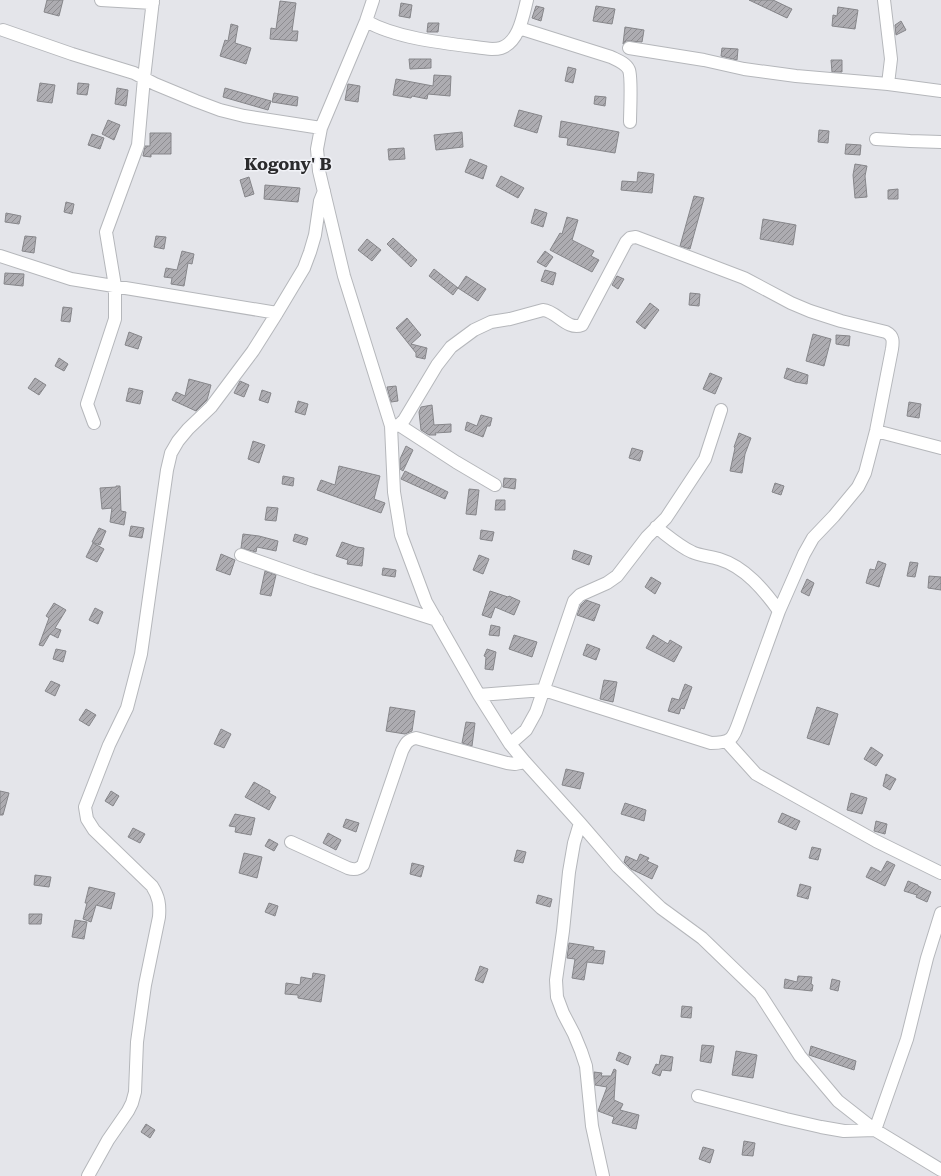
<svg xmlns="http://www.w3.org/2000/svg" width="941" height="1176" viewBox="0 0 941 1176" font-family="'Roboto Serif',serif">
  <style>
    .building { fill: url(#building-hatch); stroke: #86868a }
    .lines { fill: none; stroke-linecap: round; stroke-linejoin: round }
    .street-casing { stroke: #b5b7bb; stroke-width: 14 }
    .street { stroke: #fff; stroke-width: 12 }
    .labels { text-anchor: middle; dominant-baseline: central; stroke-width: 3; stroke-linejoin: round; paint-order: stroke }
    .district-label { font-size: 17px; font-weight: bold; fill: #2b2b2d; stroke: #f1f2f7 }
  </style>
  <defs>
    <pattern id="building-hatch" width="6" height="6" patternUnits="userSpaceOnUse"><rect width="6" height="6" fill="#adacb1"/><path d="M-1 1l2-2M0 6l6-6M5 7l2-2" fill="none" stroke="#8d8c90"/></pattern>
  </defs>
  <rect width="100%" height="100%" fill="#e4e5ea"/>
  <path class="building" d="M47,0H63L59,16L44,12Z
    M749,0H773L792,9L787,18Z
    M280,1L296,3L292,31H298L297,41L270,39L271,28L276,29Z
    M401,3L412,5L410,18L399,16Z
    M536,6L544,8L541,21L532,18Z
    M596,6L615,9L612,24L593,21Z
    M838,7L858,10L855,29L832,26L833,15L837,16Z
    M901,21L906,30L896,35L895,25Z
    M428,23H439L438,32H427Z
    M231,24L238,26L235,43L251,48L246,64L220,56L225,40L228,41Z
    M625,27L644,30L642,42L630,41H626L623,44Z
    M722,48L738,49L737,60L721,56Z
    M409,59H431V68L410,69Z
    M831,60H842V72H832Z
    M568,67L576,69L573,83L565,81Z
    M434,75L451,76L450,96L428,94L427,99L412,96L411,98L393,95L396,79L433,86Z
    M40,83L55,85L52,103L37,101Z
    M78,83L89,84L87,95L77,94Z
    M348,84L360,86L358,102L345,100Z
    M117,88L128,90L126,106L115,104Z
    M225,88L271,101L268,110L223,97Z
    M274,93L298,97L297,106L272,102Z
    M595,96L606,97L605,106L594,104Z
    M519,110L542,116L537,133L514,126Z
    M108,120L120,125L114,140L102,134Z
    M561,121L619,132L615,153L567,145L568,138L559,137Z
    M819,130L829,131L828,143L818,142Z
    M462,132L463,147L436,150L434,135Z
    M150,133H171V154H151V157L143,156L145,146H150Z
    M92,134L104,138L100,149L88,145Z
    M846,144L861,145L860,155L845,154Z
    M404,148L405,159L389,160L388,149Z
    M470,159L487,166L483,179L465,172Z
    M855,164L867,166L865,176L867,197L855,198L853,175Z
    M638,172L654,174L652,193L621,190L622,181L637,182Z
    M501,176L524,188L518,198L496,186Z
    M249,177L254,194L245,197L240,180Z
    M265,185L300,188L298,202L264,199Z
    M898,189V199H888V190Z
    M694,196L704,198L690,249L680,246Z
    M66,202L74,204L72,214L64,212Z
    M535,209L547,213L543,227L531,223Z
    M6,213L21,216L19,224L5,222Z
    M567,217L578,220L572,240L594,251L591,256L599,260L592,272L550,250L560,233L562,234Z
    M763,219L796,225L793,245L760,239Z
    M25,236L36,237L34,253L22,251Z
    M156,236L166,237L164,249L154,247Z
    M393,238L417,260L411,267L387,244Z
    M367,239L381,250L372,261L358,250Z
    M182,251L194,254L192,264L188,263L184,286L171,284L172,278L164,277L166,268L177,270Z
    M545,251L553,257L546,267L537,262Z
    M434,269L458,288L453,295L429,276Z
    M545,270L556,273L553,285L541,281Z
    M5,273L24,274L23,286L4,284Z
    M466,276L486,289L478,301L458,288Z
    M617,276L624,279L618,289L612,285Z
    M690,293L700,294L699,306L689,305Z
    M650,303L659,310L645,329L636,322Z
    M63,307L72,308L70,322L61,321Z
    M407,318L421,335L411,344L427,348L425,359L416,357V353L396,328Z
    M129,332L142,337L138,349L125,345Z
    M813,334L831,339L824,366L806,361Z
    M836,335L850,336L849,346L836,344Z
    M59,358L68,364L64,371L55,366Z
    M787,368L808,375L807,384L795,382L784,378Z
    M710,373L722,378L715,394L703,389Z
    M35,378L46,385L39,395L28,388Z
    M189,379L211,385L207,400L196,411L172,400L176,392L185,396Z
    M240,381L249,385L244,397L234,393Z
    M396,386L398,401L391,402L387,387Z
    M129,388L143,391L140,404L126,401Z
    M262,390L271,393L268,403L259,400Z
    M298,401L308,404L305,415L295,412Z
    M909,402L921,404L919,418L907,416Z
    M432,405L434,425L451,424V432L435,433L436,435H429L421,430L419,412L421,407Z
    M481,415L492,418L490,426H487L483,437L465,430L467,422L477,426Z
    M739,433L751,438L745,454L742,473L730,471L735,448L734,447Z
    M253,441L265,445L259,463L248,459Z
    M406,446L413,450L403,471L400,469V459Z
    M632,448L643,451L640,461L629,458Z
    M339,466L380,476L374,499L385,503L381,513L317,490L321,480L335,485Z
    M405,471L448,492L445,499L401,479Z
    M283,476L294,478L293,486L282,484Z
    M504,478L516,479L515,489L503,487Z
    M775,483L784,486L781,495L772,492Z
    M116,486H120L121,511L126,512L124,525L110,522L112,508L102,509L100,488L116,487Z
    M469,489L479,490L476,515L466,514Z
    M496,500H505V510H495Z
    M267,507L278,508L276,521L265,520Z
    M131,526L144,528L142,538L129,536Z
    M99,528L106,531L100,545L92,542Z
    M481,530L494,532L492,541L480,539Z
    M243,534L259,536L278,541L276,551L257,547L256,552L241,548Z
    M295,534L308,538L306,545L293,541Z
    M342,542L357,547L364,548L362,566L347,564L348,560L336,556Z
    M93,543L104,549L97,562L86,557Z
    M574,550L592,556L589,565L572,559Z
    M221,554L235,560L230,575L216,570Z
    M479,555L489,559L483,574L473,570Z
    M878,561L886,564L879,587L866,583L870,569L875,570Z
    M910,562L918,563L915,577L907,576Z
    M383,568L396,570L395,577L382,575Z
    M265,571L276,575L271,596L260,594Z
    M929,576L941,577V590L928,588Z
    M651,577L661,583L655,594L645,587Z
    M807,579L814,583L809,596L801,592Z
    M490,591L508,597L509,596L520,601L514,615L495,607L491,618L482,615Z
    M586,600L600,605L594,621L577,615L581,605Z
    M54,603L66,610L55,628L61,630L58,638L50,634L43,646L39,645L49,618L46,616Z
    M95,608L103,612L98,624L89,620Z
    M491,625L500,627L499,636L489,635Z
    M514,635L537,642L532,657L509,649Z
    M653,635L668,644L670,640L682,647L674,662L646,648Z
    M587,644L600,649L596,660L583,655Z
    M56,649L66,651L63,662L53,659Z
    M487,649L496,652L493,670L485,669L486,657L484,656Z
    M604,680L617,682L613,702L600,699Z
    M51,681L60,685L55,696L45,691Z
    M685,684L692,687L684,709L681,708L679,714L668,711L672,698L679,700Z
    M390,707L415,711L412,731L405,734L386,731Z
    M817,707L838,714L829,745L807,738Z
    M86,709L96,715L89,726L79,720Z
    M466,722L475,723L472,746L462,743Z
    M221,729L231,734L224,748L214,744Z
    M871,747L883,755L876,766L864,759Z
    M566,769L584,773L580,789L562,785Z
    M886,774L896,779L890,790L883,786Z
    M254,782L270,791L269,793L276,797L269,810L245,797Z
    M0,791L9,793L3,815H0Z
    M111,791L119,796L113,806L105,801Z
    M851,793L867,798L862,814L847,810Z
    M625,803L646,810L644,821L621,814Z
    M782,813L800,821L796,830L778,822Z
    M235,814L255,818L251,835L235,832L236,827L229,826Z
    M346,819L359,823L356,832L343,827Z
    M876,821L887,824L885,834L874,831Z
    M133,828L145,834L140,843L128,837Z
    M328,833L341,840L336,850L323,843Z
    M269,839L278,844L274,851L265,846Z
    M812,847L821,849L818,860L809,858Z
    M517,850L526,852L523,863L514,861Z
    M244,853L262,857L257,878L239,873Z
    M640,854L649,858L647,861L658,866L652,879L631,869L624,862L626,856L637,861Z
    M887,861L895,865L885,886L866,877L871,867L881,872Z
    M412,863L424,866L421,877L410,874Z
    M35,875L51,877L49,887L34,885Z
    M908,881L918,885V886L931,892L927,902L916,897L917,895L904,891Z
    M800,884L811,887L808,899L797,896Z
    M89,887L115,893L111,909L96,905L91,922L83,919L87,903H85Z
    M538,895L552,899L550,907L536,903Z
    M269,903L278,906L275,916L265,912Z
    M29,914H42L41,924H29Z
    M75,920L87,922L84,939L72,937Z
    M569,943L594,947L593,950L605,951L603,964L587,962L584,980L572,978L575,959L567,958Z
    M480,966L488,969L483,983L475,980Z
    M313,973L325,975L321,1002L298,998V995L285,994L286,983L300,985L301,977L312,979Z
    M798,976L812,977L811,984L813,985L812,991L784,988L785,979L797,982Z
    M832,979L840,981L838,991L830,989Z
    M682,1006L692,1007L691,1018L681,1017Z
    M702,1045L714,1046L711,1063L700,1061Z
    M811,1046L856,1061L854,1070L809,1055Z
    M736,1051L757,1055L753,1078L732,1075Z
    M619,1052L631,1057L628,1065L616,1060Z
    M661,1055L673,1057L671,1071L662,1070L660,1076L652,1073L656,1064L659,1065Z
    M614,1069L616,1070L614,1100L623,1104L620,1110L639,1115L636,1129L612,1123L614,1117L598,1111L607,1087L595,1085L594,1072L602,1073L601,1076H611Z
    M146,1124L155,1130L150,1138L141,1132Z
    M744,1141L755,1143L753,1156L742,1155Z
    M703,1147L714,1150L710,1163L699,1159Z"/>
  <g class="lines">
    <g class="street-casing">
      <path id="street" d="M101,0L153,3
        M373,0L366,21L321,128L317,149L319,171L344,276L391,426L394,492L401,535L426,602L479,695L510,744L525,762L580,823L618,867L661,908L702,938L760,994L800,1056L838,1101L875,1130L941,1170
        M884,0L891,59L888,84
        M366,21C399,40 453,44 492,49C495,49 498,49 501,48C519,42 523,16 527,0
        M519,28L611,57C617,60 626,63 629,70C632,78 630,111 630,122
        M3,30L72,54L134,73L155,84L196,101L220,110L244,116L321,128
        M629,48L704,60L744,69L796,76L888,84L941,91
        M876,139L910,141L941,142
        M0,256L71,279L277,313
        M94,423L87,404L115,319V286L106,232L138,145L144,78L153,0
        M399,425L456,462L495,485
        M391,426L399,425L404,420L437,365L451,347L474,330L491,322L510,319L543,310C557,311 567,331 582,325L626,242L630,238L636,237L744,278L791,303L810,311L841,321L886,332C894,336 893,342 892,349L876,431L865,473L858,487L834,516L813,538L804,554L779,611L740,719C733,738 733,743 711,743L544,690L479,695
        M876,431L941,448
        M656,527C668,536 679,546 692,552C700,556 710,556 719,559C745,567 764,590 779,611
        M241,555L312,580L437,620
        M730,741L728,743L756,774L876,841L941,873
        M510,744L526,730L536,712L574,601L580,595L607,583L617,576L647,537L666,518L705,459L721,410
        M580,823L574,843L569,872L563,931L556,980L557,997L563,1013L574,1034L581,1051L586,1066L592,1126L603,1176
        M291,842L348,868C354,870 358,870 363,865L402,751C406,743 407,740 416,738L507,763L515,764L525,762
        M698,1096L786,1119L821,1127L844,1131L875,1130L907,1039L927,958L941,913
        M88,1176L108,1140L128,1111L132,1103L135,1092L137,1042L145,985L159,917C160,905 159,897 152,886L94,830L87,819L85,807L109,745L127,708L141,654L167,470L171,453L178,441L188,429L211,407L253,351L277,313L304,268L310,252L315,235L320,201L324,191"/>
    </g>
    <use href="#street" class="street"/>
  </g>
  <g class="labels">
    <g class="district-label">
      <text x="288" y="164">Kogony' B</text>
    </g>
  </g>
</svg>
